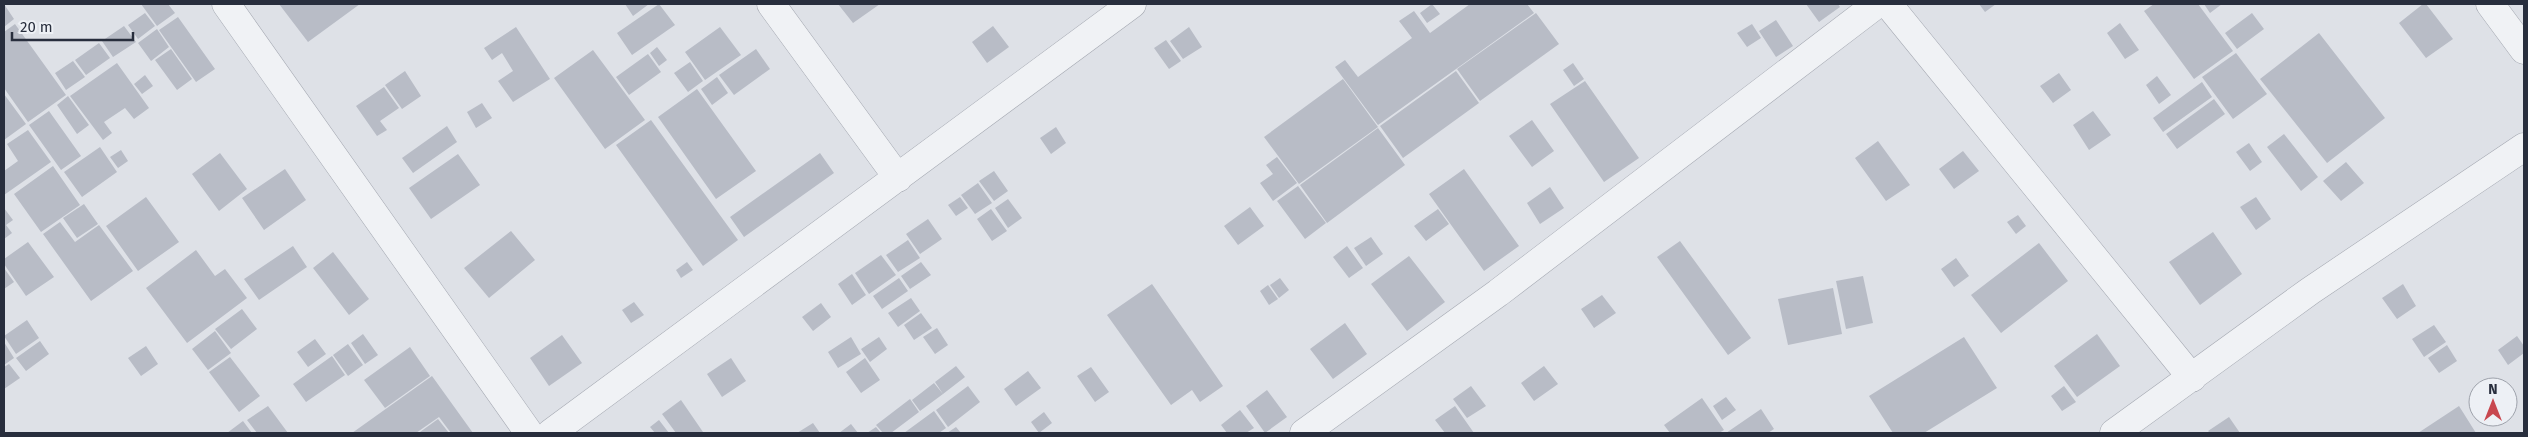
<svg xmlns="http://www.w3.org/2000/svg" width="2528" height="437" viewBox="0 0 2528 437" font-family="'Fira Sans',sans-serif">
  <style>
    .building { fill: #b8bcc6 }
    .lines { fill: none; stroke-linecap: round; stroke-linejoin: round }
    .minor-casing { stroke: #a4a8b1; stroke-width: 29 }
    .minor { stroke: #f0f2f5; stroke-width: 28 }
  </style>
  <rect width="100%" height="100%" fill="#dee1e7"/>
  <path class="building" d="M4,4L14,19L4,27Z
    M141,4H168L175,13L157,26Z
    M279,4H360L308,42Z
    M625,4H649L633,16Z
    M659,4L675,25L632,55L617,33Z
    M838,4H880L853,23Z
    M1432,4L1440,14L1427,23L1420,13Z
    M1470,4H1527L1534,13L1378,125L1335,67L1345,60L1358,77L1412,38L1399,21L1414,11L1430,33Z
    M1806,4H1838L1840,7L1819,22Z
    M1979,4H1996L1985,12Z
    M2154,4H2198L2233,51L2194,79L2144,11Z
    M2204,4H2222L2210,13Z
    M2423,4H2426L2453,39L2426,58L2399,23Z
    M145,13L155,26L138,39L128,25Z
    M1536,13L1559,44L1480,101L1457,69Z
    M2252,13L2264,29L2237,49L2225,33Z
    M178,17L215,69L196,82L159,30Z
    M1776,20L1793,46L1776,57L1759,31Z
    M2120,23L2139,50L2125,59L2107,33Z
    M15,24L66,95L28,122L4,88V32Z
    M1752,24L1761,38L1747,47L1737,33Z
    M124,26L136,42L113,57L102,41Z
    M993,26L1009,47L987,63L972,42Z
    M516,27L550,79L513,102L498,81L513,71L502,53L492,60L484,48Z
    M720,27L741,55L705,80L685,52Z
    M1189,27L1202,47L1183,59L1170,41Z
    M157,29L169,47L151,61L138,43Z
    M2319,33L2385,118L2327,163L2260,79Z
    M1166,40L1181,61L1169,69L1154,48Z
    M99,43L110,58L86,75L75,60Z
    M657,47L667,60L659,66L650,53Z
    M171,49L192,79L177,90L155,60Z
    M756,49L770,69L734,95L719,75Z
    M593,50L645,120L605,149L554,78Z
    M2236,53L2267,94L2233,119L2202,77Z
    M648,54L661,72L629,95L616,77Z
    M73,61L85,77L66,90L55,73Z
    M690,62L703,81L688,92L674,73Z
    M117,63L149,108L134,119L125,108L104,122L112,133L103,140L70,96Z
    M1573,63L1584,79L1574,86L1563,70Z
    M405,71L421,96L402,109L385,85Z
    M1456,71L1479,103L1403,158L1380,126Z
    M2059,73L2071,90L2053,103L2040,86Z
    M145,75L153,86L142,94L134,84Z
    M2157,76L2171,95L2159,104L2146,85Z
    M717,77L728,93L712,105L701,89Z
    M1343,79L1378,127L1299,184L1264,137Z
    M1585,81L1639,158L1604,182L1550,104Z
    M2202,82L2212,97L2163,132L2153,118Z
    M384,87L399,108L380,121L387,130L377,136L356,106Z
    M697,89L756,171L716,199L658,117Z
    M4,94L26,124L4,140Z
    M68,96L89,125L77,134L57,105Z
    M2214,99L2225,114L2177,149L2166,134Z
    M482,103L492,118L476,128L467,112Z
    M49,111L81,156L61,170L29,125Z
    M2093,111L2111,135L2089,150L2073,125Z
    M651,120L738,240L703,266L616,145Z
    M1532,120L1554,151L1532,167L1509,136Z
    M447,126L457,142L413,173L402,158Z
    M1056,127L1066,143L1051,154L1040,138Z
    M1378,128L1405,165L1327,223L1300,185Z
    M28,130L51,162L4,195V171L18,161L7,144Z
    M2284,134L2318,177L2301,191L2267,147Z
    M1878,141L1910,185L1886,201L1855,158Z
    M2249,143L2262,162L2250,171L2236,152Z
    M100,147L117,172L82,197L64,172Z
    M121,150L128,161L118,168L110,157Z
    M1963,151L1979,171L1954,189L1939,169Z
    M220,153L247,189L219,211L192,174Z
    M820,153L834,173L744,237L730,217Z
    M458,154L480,185L431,219L409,188Z
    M1277,157L1297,183L1273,201L1260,183L1273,174L1266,165Z
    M2346,162L2364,183L2341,201L2323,181Z
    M53,166L80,205L41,232L14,194Z
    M285,169L306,200L264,230L242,198Z
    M1464,169L1519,246L1484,271L1429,194Z
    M994,171L1008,191L994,201L979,181Z
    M978,183L992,203L975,214L961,195Z
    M1298,186L1326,223L1305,239L1277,201Z
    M1550,187L1564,208L1540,224L1527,203Z
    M146,197L179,242L138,271L106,226Z
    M960,197L968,208L956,216L948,205Z
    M2256,197L2271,219L2256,230L2240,207Z
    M1008,199L1022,218L1008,228L995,208Z
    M84,204L98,224L77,238L63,218Z
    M1250,207L1264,226L1238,245L1224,226Z
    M4,208L13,220L6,225L12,233L4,239Z
    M991,209L1007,231L992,241L977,219Z
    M1438,209L1449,224L1426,241L1414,226Z
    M2018,215L2026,226L2016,234L2007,222Z
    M928,219L942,239L920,254L906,234Z
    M60,222L75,242L99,225L133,271L91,301L43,234Z
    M511,231L535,260L489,298L464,268Z
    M2213,232L2242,274L2200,305L2169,262Z
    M1371,237L1383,254L1366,266L1354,248Z
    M908,240L920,258L898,272L886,255Z
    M1680,241L1751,338L1728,355L1657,257Z
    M28,242L54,277L26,296L4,264V259Z
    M2039,243L2068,281L2001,333L1971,295Z
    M293,246L307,267L259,300L244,279Z
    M1347,246L1363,268L1349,278L1333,257Z
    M196,250L215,276L225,269L247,298L187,343L146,288Z
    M333,252L369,299L349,315L313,268Z
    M881,255L896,275L869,294L855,273Z
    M1409,256L1445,302L1407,331L1371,284Z
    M1956,258L1969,276L1954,287L1941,269Z
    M687,262L693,270L681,278L676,270Z
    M921,262L931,275L910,289L901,276Z
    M4,268L14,282L4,289Z
    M852,274L866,295L852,305L838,284Z
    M1863,276L1873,323L1846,329L1836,281Z
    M899,278L908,291L882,309L873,296Z
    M1280,278L1289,290L1279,298L1270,285Z
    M1152,284L1223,386L1200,402L1192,390L1171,405L1107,315Z
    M2403,284L2416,306L2397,319L2382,298Z
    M1268,285L1278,299L1269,305L1260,291Z
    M1833,288L1842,334L1788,345L1778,299Z
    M1602,295L1616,313L1594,328L1581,309Z
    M911,298L920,311L898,327L888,313Z
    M634,302L644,315L631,323L622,310Z
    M821,303L831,317L813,331L802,317Z
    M242,309L257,329L231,349L215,329Z
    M921,313L932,328L914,340L904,325Z
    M27,320L39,338L16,354L4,336Z
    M1345,323L1367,354L1333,379L1310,349Z
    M2434,325L2446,342L2424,357L2412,339Z
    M937,328L948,345L935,354L923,337Z
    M215,331L231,353L208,370L192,349Z
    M363,334L378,355L365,364L351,343Z
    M2097,334L2120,366L2077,397L2054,366Z
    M562,335L582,363L549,386L530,358Z
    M2517,336L2524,346V353L2508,365L2498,350Z
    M851,337L861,354L838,368L828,352Z
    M879,337L887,349L870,362L861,349Z
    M1964,337L1997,388L1924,433H1893L1869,396Z
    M315,339L326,354L308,367L297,352Z
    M40,341L49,354L26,371L16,358Z
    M4,342L14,358L4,365Z
    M348,344L363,365L348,376L333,355Z
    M2447,345L2457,361L2439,373L2428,358Z
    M146,346L158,364L141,376L128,358Z
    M410,347L430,376L385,408L364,380Z
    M332,356L345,375L306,402L293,384Z
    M230,357L260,396L239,412L209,372Z
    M731,358L746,381L722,397L707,374Z
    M865,358L880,380L861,393L846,372Z
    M9,364L20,378L4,389V367Z
    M956,366L965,377L943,394L935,382Z
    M1544,366L1558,384L1534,401L1521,383Z
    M1091,367L1109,392L1095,402L1077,376Z
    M1028,371L1041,388L1016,406L1004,389Z
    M432,376L473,433H451L439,417L416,433H352Z
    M934,383L943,394L920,411L912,400Z
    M968,386L980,402L948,427L936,410Z
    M1471,386L1486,406L1467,418L1453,399Z
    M2064,386L2076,402L2062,411L2051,396Z
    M1267,390L1287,417L1265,433L1246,406Z
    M1726,397L1736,410L1722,420L1713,406Z
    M1702,398L1724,430L1719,433H1670L1664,425Z
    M910,399L919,412L891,433H883L876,425Z
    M681,400L703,432L701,433H676L662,414Z
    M268,406L288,433H257L247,420Z
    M1455,406L1474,433H1445L1435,420Z
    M2459,406L2476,433H2418Z
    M1761,409L1774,429L1768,433H1726Z
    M1240,410L1254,428L1246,433H1227L1221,425Z
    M934,411L946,428L939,433H904Z
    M1044,412L1052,423L1039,433L1031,422Z
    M2229,417L2240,433H2210L2208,431Z
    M438,419L449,433H421L420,432Z
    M659,420L669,433H655L650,427Z
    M243,421L252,433H227Z
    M813,423L820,433H797Z
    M851,424L858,433H839Z
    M876,427L881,433H867Z
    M956,427L961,433H947Z"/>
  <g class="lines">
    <g class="minor-casing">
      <path id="minor" d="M226,4L529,433
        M771,4L898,178
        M1888,4L2192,378
        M2490,4L2524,50
        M551,433L1132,4
        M1304,433L1498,293L1877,4
        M2114,433L2310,291L2524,147"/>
    </g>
    <use href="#minor" class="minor"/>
  </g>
  <rect width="2528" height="437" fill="none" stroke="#282e3d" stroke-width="10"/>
  <g transform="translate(2493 402)"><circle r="24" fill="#edf0f5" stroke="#9ea2ab"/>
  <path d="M0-4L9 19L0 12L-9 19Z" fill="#c8474f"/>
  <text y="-8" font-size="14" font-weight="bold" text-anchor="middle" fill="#282e3d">N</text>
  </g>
  <path d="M12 32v8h121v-8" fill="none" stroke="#282e3d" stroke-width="2.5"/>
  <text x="20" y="32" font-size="15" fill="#282e3d" stroke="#edf0f5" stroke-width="4" paint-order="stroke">20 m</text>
</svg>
